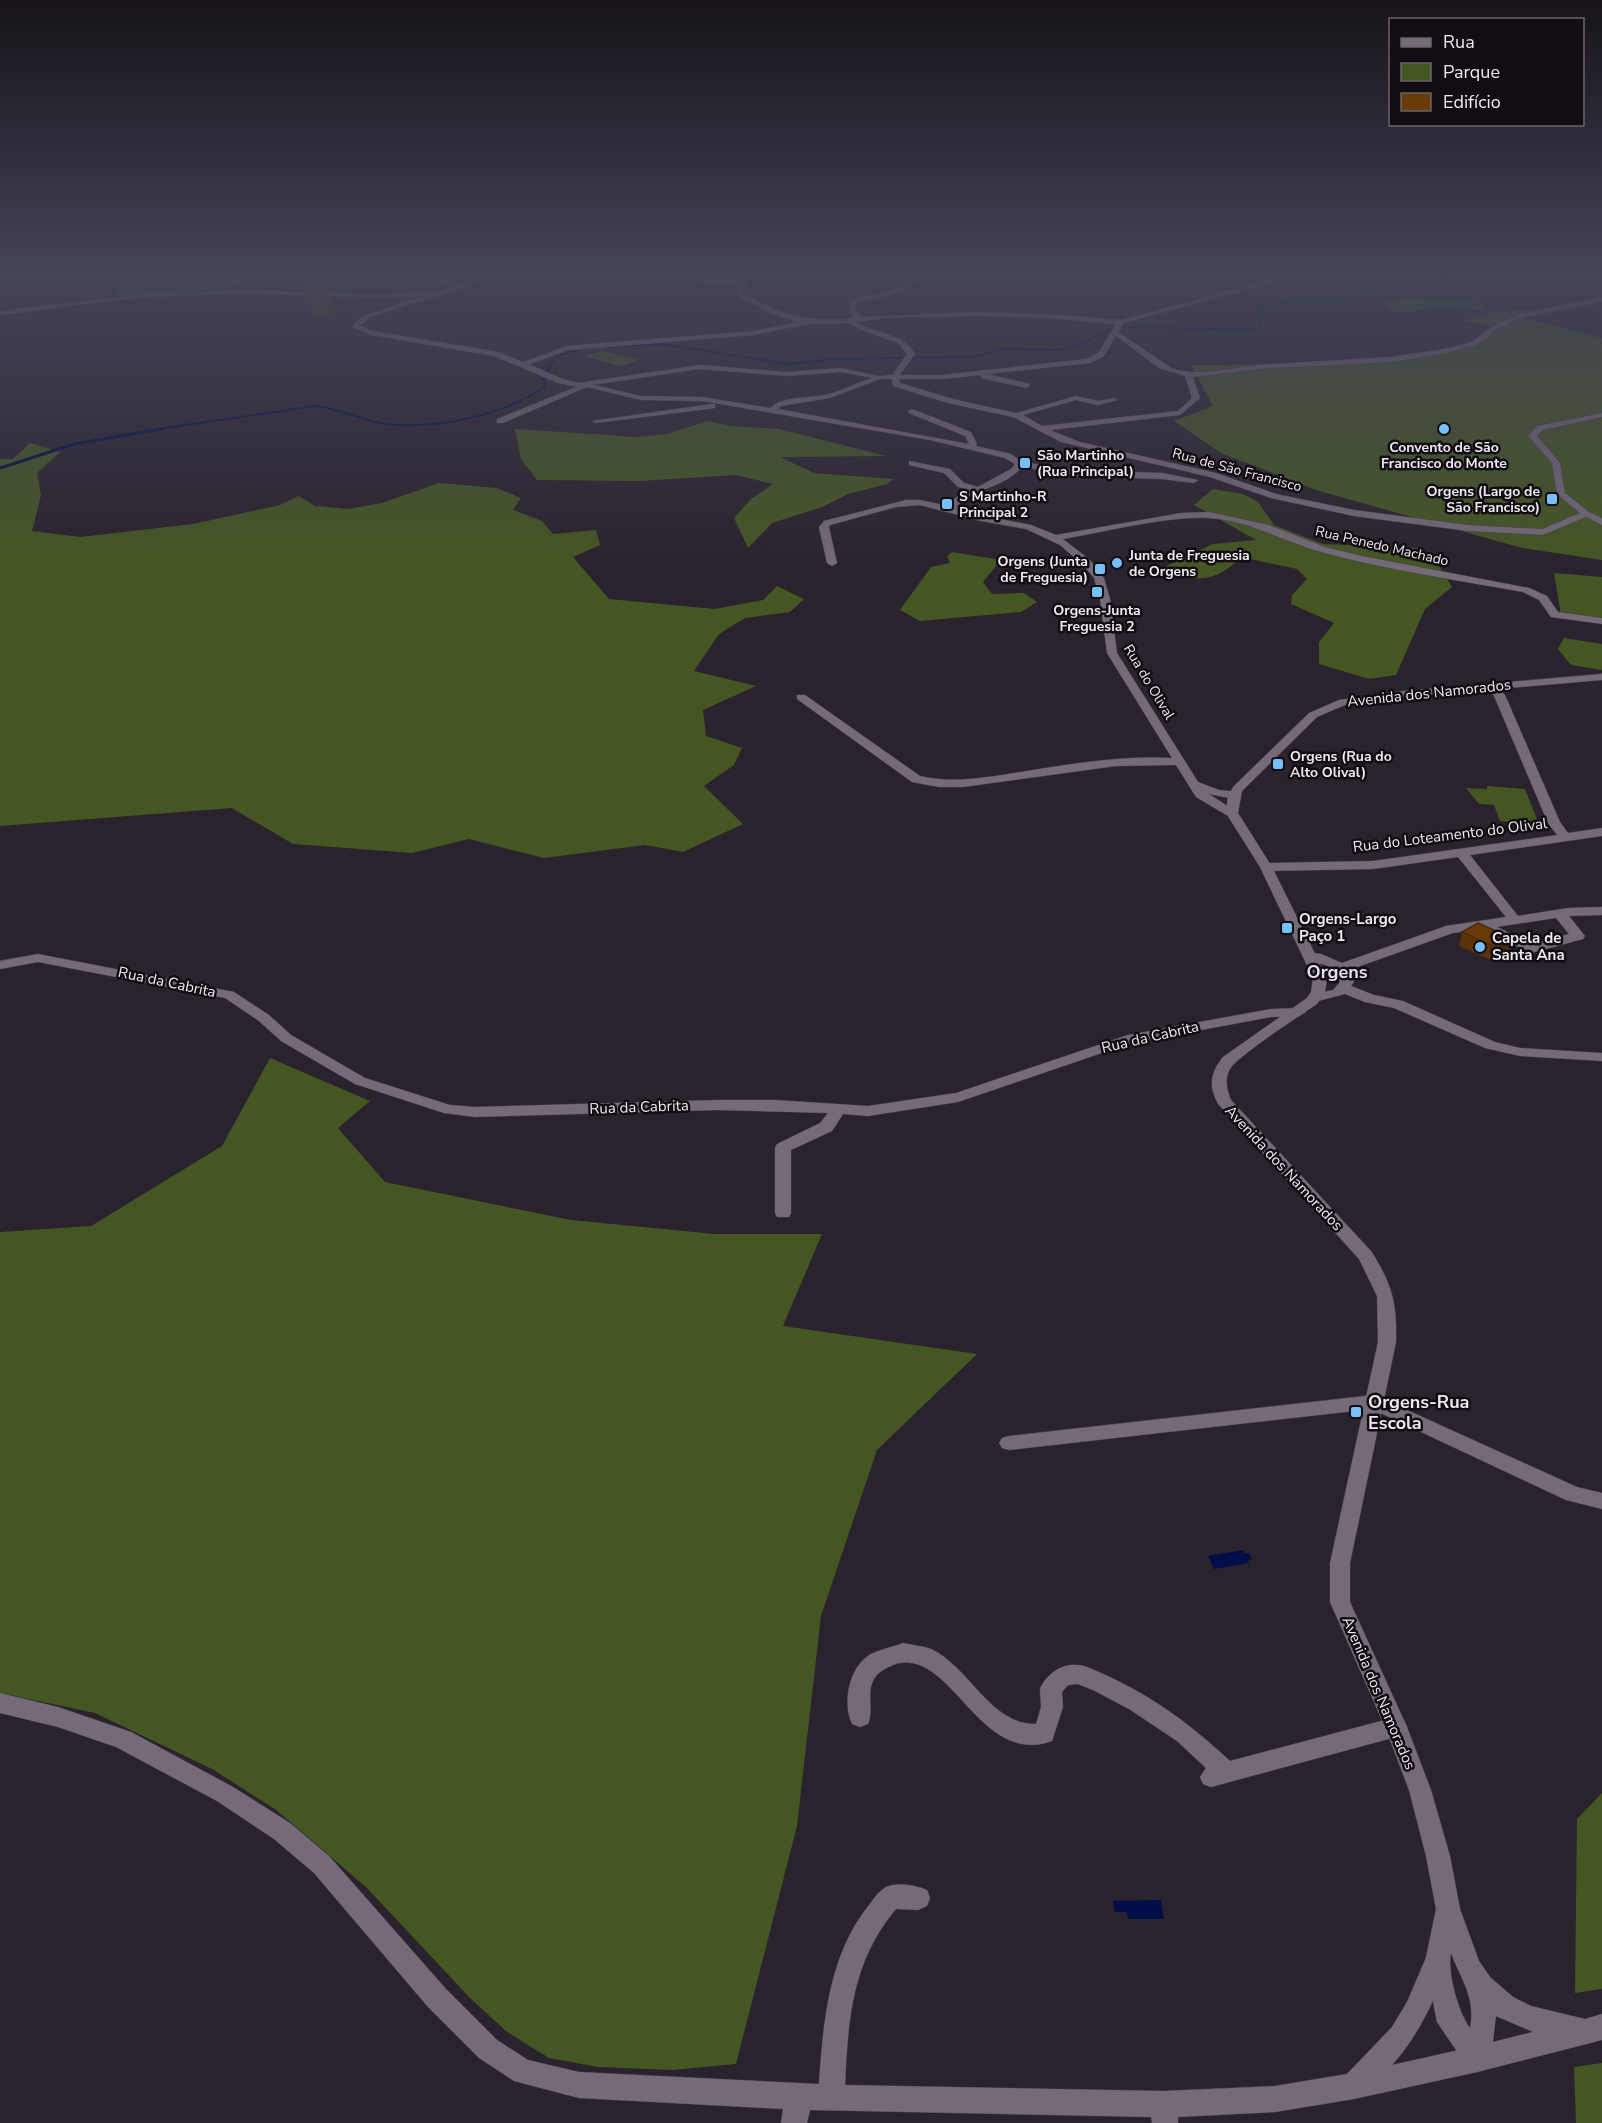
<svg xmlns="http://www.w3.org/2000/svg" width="1602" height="2123" viewBox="0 0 1602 2123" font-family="'Nunito Sans',sans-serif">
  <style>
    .green { fill: #445622 }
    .water { fill: #000e48 }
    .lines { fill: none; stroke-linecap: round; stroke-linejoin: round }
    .stream-far1 { stroke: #000e48; stroke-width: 2 }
    .stream { stroke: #000e48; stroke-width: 3 }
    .minor-casing { stroke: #474049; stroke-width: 1 }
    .tertiary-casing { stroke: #474049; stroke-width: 1 }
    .minor { fill: #756a78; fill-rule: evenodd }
    .tertiary { fill: #756a78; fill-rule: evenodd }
    .wall { fill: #5a3308 }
    .shaded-wall { fill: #4a2906 }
    .building { fill: #693b09; stroke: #4a2906; stroke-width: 1.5 }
    .poi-dot { fill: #77c0f7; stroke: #110d12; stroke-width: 2 }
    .labels { text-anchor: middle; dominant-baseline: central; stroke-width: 5; stroke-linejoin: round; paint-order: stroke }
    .far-poi-label { font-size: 14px; font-weight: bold; fill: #ede7ef; stroke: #110d12; text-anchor: start }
    .far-street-label { font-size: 14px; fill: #ede7ef; stroke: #110d12 }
    .street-label { font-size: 15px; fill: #ede7ef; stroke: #110d12 }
    .poi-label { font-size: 15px; font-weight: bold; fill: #ede7ef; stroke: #110d12; text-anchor: start }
    .quarter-label { font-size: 18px; font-weight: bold; fill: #e9dded; stroke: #110d12 }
    .near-poi-label { font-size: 18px; font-weight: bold; fill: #ede7ef; stroke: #110d12; text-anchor: start }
  </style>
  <rect width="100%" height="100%" fill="#2a222d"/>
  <path class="green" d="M120,272H265L223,290L117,295Z
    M325,272H471L461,281L436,287L292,290Z
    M1406,298C1425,299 1470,299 1485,305V308L1494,312L1533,310L1490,325L1464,321L1491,312C1477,311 1464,306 1449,305C1428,304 1400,322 1381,304Z
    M1518,317L1602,338V560L1522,548L1316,490L1221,453L1174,421L1213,406L1191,365L1351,364L1436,352L1476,343Z
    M602,351L639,360L621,366L584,356Z
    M707,421L731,426L779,429L886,456L780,457L814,473L894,479L887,484L848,494L822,507L772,523L748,548L734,518L751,499L773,484L736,475L639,481L537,480L521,459L515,429L637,437L667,434Z
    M30,443L60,452L37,473L41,495L32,531L80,537L193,524L280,505L299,496L315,506L348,509L382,503L439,483L497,488L521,498L513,510L542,521L553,534L596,530L600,545L573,557L609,599L715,609L763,600L777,586L804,599L790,612L745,618L719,634L694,671L756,686L703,710L706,736L742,748L734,765L704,786L743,824L683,852L645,845L544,858L469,839L412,853L293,844L232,808L0,826V459H13Z
    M1213,489L1243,494L1258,502L1274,525L1323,544L1417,548L1438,564L1452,587L1425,609L1396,675L1369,679L1319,664V642L1334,623L1291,604L1292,595L1307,579L1297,569L1241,557C1212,587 1192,579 1154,572L1213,544L1256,540L1194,505Z
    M952,552L1001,560L983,582L992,594L1024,593L1037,602L1021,612L920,621L900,610L931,567L950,563L947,556Z
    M1554,573L1602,577V619L1561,615Z
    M1564,638L1602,644V670L1571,665L1558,649Z
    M1487,786L1525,789L1539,824L1500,821L1494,805L1479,804L1466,788L1487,789Z
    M270,1058L370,1101L338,1128L385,1182L571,1220L715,1234H822L783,1326L977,1354L877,1450L821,1616L797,1826L736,2064L672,2070L598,2067L549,2058L507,2032L470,1998L367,1888L275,1809L212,1769L95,1713L0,1693V1232L91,1226L222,1146Z
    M1602,1793V1989L1575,1993L1577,1819Z
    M1602,2063V2123H1576L1574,2067Z"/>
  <path class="water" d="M1243,1550L1244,1554L1249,1553L1252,1559L1248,1560L1249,1563L1214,1569L1208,1556Z
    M1161,1900L1164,1919H1128L1127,1912H1115L1113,1901Z"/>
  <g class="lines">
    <path class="stream-far1" d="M1125,327L1256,330L1260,326L1255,313L1259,308L1274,304L1389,292L1463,272
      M608,347L661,344L789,364L833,359L972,357L1002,349L1058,350L1080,345L1113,328
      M152,430L315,406C342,409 370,424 396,425C446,427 503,415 545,387L543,378L556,356L584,348"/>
    <path class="stream" d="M0,468L74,444L162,429"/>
    <g class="minor-casing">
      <path id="minor" d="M711,272L729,274L730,279L743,280L744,272H750V279L741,292C777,315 812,323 854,318L849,308L852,299C875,294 905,293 920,272L925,273C911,294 881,298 857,302L855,308L861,317L974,312L1062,315L1121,320L1274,279L1288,272H1295L1278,281L1124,323L1118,332L1173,369L1189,372H1209L1257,365L1391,357L1444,349L1472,342L1494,325L1519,314L1602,297V301L1595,303L1524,317L1499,328L1477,345L1444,354L1391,362L1257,369L1193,377L1200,398L1180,415L1050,430L1080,442L1216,473L1276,494L1354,510L1468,525L1542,529L1580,513L1557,494L1552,463L1528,436L1537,426L1602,413V417L1543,430L1537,436L1560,463L1565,493L1589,512L1602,518V525L1586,517L1543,535L1468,531L1354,516L1271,498L1210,477L1061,442L1013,417L948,403L893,386L892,379H880L830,398L781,406L778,409L969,444L965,436L909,413L908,411L912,409L971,432L977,444L976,446L1011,454L1022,462L1079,470L1162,473L1198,480L1194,483L1162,479L1079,476L1022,467C1004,488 976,487 957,506L961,510L970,513L1031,525L1056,535L1181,513L1209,512L1269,525L1325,547L1362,556L1529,588L1547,596L1558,612L1602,618V624L1551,617L1539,600L1523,592C1456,580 1387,570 1321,552C1283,541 1248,520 1208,518C1166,516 1106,532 1063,539L1090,560L1104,578L1110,599L1117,653L1198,782L1219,790L1238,792L1240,795L1234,799L1209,794L1238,813L1236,816H1228L1196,797L1176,765L1116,766L963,787H939L912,782L797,699V695H805L920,776C954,784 987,777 1021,772C1071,764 1121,755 1172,758L1107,653L1100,599L1094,578L1083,565L1060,545L1026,529L981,521L920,505L896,507L830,525L829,527L837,563L832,566L827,563L819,527L824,521L906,500H920L948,506L955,498L970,490L958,487L944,473L909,465V461L950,469L964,483L978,487L1011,469L1015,464L1005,458L930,440L702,401L641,400L587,387L503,423H497V419L586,383L641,396L702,397L770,408C784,395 810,399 829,394C851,388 869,375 892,375L907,354L898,343L864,331L848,323L808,324L754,335L568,350L525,366L518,364L567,346L754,331L797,322L767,312L735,294L740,284L716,285L690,280L693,278L723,280L724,276ZM974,316L1033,317L1116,324L1098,353L1085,359L942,375H900L915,354C901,331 876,335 856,322L887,318ZM1116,336L1159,368L1185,376L1192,398L1178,411L1042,426L1023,415L1076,400L1098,405L1118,400L1114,398L1098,401L1076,396L1016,413L953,399L900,383L899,379H942L981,375V378L1027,388L1030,384L987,374L1090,363L1104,356Z
        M712,404H715V408L596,423L592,421Z
        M1491,683L1495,684L1505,695L1560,822L1568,833L1602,828V836L1470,855L1518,916L1568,908L1602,907V915L1569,916L1585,936L1583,939L1531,953L1481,929L1453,933L1349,970L1354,982L1351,986L1374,995L1403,1001L1495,1042L1520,1048L1602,1053V1061L1520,1056L1485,1048L1394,1008L1365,1002L1345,994L1314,1002L1309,1001L1307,998L1309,995L1333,990L1340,982L1336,973L1328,966L1305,958L1303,955L1305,952L1321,954L1342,963L1446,926L1506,917L1458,857L1373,869L1266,871L1260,867L1266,863L1373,861L1557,835L1548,823L1494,696L1486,686ZM1556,918L1569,934L1532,944L1497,927Z
        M38,954L234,992L269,1015L291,1035L365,1078L450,1105L475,1107L718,1100H775L868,1106L956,1093L1128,1035L1271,1009L1299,1008L1306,1012L1299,1016L1271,1017L1131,1043L958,1102L868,1116L843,1114L832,1131L791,1150V1213L789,1217H777L775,1213V1148L777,1144L820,1123L828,1113L718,1110L475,1117L444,1113L355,1084L281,1041L259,1021L225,998L38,962L0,969V961Z
        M1374,1395L1577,1487L1602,1493V1509L1566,1500L1372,1409L1009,1450L1002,1448L999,1443L1002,1438L1009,1436Z
        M903,1643C912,1645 923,1646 931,1649C970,1667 990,1725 1036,1724L1041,1707L1040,1689C1048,1671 1067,1660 1087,1667C1144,1690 1186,1720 1230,1761L1396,1717L1404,1720L1407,1727L1404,1734L1396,1737L1211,1787L1203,1784L1200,1777L1206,1768L1177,1741L1129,1709L1093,1690L1078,1684L1068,1685L1062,1692L1063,1707L1052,1741C978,1768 951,1644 893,1665C886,1668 878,1672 874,1679C866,1692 874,1710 868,1724L860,1727L852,1724C842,1703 849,1666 871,1654C881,1649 893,1647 903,1643Z
        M0,1693L58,1707L131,1732L233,1787L290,1823L330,1857L446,1989L497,2040L528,2060L579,2072L819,2084C823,2023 829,1953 870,1904C874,1898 879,1891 886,1887C897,1882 916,1885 927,1890L930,1898L927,1906L918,1910L896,1909C852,1961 848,2019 845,2085L1163,2091L1275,2086L1347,2074L1392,2027L1407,2002L1428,1953L1437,1950L1446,1953L1449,1962C1434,2000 1420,2034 1392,2065L1477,2046L1486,2050L1490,2059L1486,2068L1477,2072L1354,2099L1275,2112L1178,2117V2123H1152L1151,2117L810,2110L807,2123H781L783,2109L579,2098L514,2081L479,2058L428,2007L314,1873L274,1839L217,1801L116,1747L58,1727L0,1713Z"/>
    </g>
    <g class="tertiary-casing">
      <path id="tertiary" d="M477,272H483L475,284L371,317L360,326L373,331L499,352L563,379L578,383L700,365L787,372L841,368L883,377L879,379L841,372L787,376L700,369L578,387L558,383L494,356L371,335L352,327L359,319L367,315L418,297C330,298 242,291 154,297C103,300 51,309 0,315V311L153,293L248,290L354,294L431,293L471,282Z
        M1602,674V680L1393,698L1345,705L1317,717L1242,791L1238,813L1272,867L1327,978L1325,992L1317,1004C1301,1015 1237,1056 1230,1069C1224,1079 1227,1090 1231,1100L1371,1251C1392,1284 1397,1302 1396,1342L1350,1563V1602L1407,1727L1431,1790L1450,1856L1460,1909L1479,1961L1490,1977L1513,1997L1531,2006L1585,2019L1602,2014V2040L1477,2072L1468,2068L1437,2022L1425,1962L1436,1909L1426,1856L1409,1790L1385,1727L1330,1602V1563L1378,1342L1377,1296L1359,1259L1219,1105C1208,1087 1210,1073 1223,1057L1307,998L1311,992L1313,978L1260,867L1226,813L1228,795L1234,786L1309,713L1339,700L1393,692ZM1451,1953C1461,1980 1476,1997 1470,2028C1458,2012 1447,1972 1451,1953ZM1496,2016L1533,2032L1493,2042Z"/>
    </g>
    <use href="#minor" class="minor"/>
    <use href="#tertiary" class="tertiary"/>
  </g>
  <path class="wall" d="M307,286L333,302L335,314L313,316Z
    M1462,932L1510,952L1493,961L1459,946Z"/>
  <path class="shaded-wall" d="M333,302L335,314L313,316L311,304Z
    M1514,939L1510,952L1493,961L1497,948Z"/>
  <path class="building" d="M307,286H327L333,302L311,304Z
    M1478,923L1514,939L1497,948L1462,932Z"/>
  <linearGradient id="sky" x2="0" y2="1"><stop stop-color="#171319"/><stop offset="0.48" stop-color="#444457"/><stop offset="1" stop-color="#444457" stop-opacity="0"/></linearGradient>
  <rect width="1602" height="569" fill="url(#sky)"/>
  <g class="poi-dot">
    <circle cx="1444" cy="429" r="6"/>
    <rect x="1019" y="457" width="12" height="12" rx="3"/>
    <rect x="1546" y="493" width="12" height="12" rx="3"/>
    <rect x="941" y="498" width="12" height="12" rx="3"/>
    <circle cx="1117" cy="563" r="6"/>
    <rect x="1094" y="563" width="12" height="12" rx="3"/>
    <rect x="1091" y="586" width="12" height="12" rx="3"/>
    <rect x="1272" y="758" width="12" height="12" rx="3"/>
    <rect x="1281" y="922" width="12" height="12" rx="3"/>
    <circle cx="1480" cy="947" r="6"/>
    <rect x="1350" y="1406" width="12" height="12" rx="3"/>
  </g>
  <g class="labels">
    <g class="far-poi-label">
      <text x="1444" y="447" text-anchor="middle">Convento de São<tspan x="1444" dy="16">Francisco do Monte</tspan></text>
      <text x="1037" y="455">São Martinho<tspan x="1037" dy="16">(Rua Principal)</tspan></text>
      <text x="1540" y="491" text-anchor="end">Orgens (Largo de<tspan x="1540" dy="16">São Francisco)</tspan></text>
      <text x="959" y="496">S Martinho-R<tspan x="959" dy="16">Principal 2</tspan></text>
      <text x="1129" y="555">Junta de Freguesia<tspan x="1129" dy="16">de Orgens</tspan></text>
      <text x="1088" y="561" text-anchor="end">Orgens (Junta<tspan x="1088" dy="16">de Freguesia)</tspan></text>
      <text x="1097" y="610" text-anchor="middle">Orgens-Junta<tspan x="1097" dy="16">Freguesia 2</tspan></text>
      <text x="1290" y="756">Orgens (Rua do<tspan x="1290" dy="16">Alto Olival)</tspan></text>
    </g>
    <g class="far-street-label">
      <text transform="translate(1237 470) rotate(15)">Rua de São Francisco</text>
      <text transform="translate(1382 546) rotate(13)">Rua Penedo Machado</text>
      <text transform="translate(1149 682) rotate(59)">Rua do Olival</text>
    </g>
    <g class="street-label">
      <text transform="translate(1429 693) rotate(-6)">Avenida dos Namorados</text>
      <text transform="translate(1450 835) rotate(-7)">Rua do Loteamento do Olival</text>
      <text transform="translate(167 982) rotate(12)">Rua da Cabrita</text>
      <text transform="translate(1150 1037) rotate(-13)">Rua da Cabrita</text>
      <text transform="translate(639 1107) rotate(-2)">Rua da Cabrita</text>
      <text transform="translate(1284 1168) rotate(47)">Avenida dos Namorados</text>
      <text transform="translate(1379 1693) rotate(67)">Avenida dos Namorados</text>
    </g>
    <g class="poi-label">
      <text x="1299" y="919">Orgens-Largo<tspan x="1299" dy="17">Paço 1</tspan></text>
      <text x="1492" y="938">Capela de<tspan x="1492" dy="17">Santa Ana</tspan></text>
    </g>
    <g class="quarter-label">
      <text x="1337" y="972">Orgens</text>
    </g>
    <g class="near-poi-label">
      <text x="1368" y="1402">Orgens-Rua<tspan x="1368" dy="21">Escola</tspan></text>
    </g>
  </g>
  <rect x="1389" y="18" width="195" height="108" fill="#110d12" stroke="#69646a" stroke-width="1.5"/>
  <rect x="1401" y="38" width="30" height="9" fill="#756a78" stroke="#69646a" stroke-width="1.5"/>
  <text x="1443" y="48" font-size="18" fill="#ede7ef">Rua</text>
  <rect x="1401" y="63" width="30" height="18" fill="#445622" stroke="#69646a" stroke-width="1.5"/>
  <text x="1443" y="78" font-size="18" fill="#ede7ef">Parque</text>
  <rect x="1401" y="93" width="30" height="18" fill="#693b09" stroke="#69646a" stroke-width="1.5"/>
  <text x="1443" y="108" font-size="18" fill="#ede7ef">Edifício</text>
</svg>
